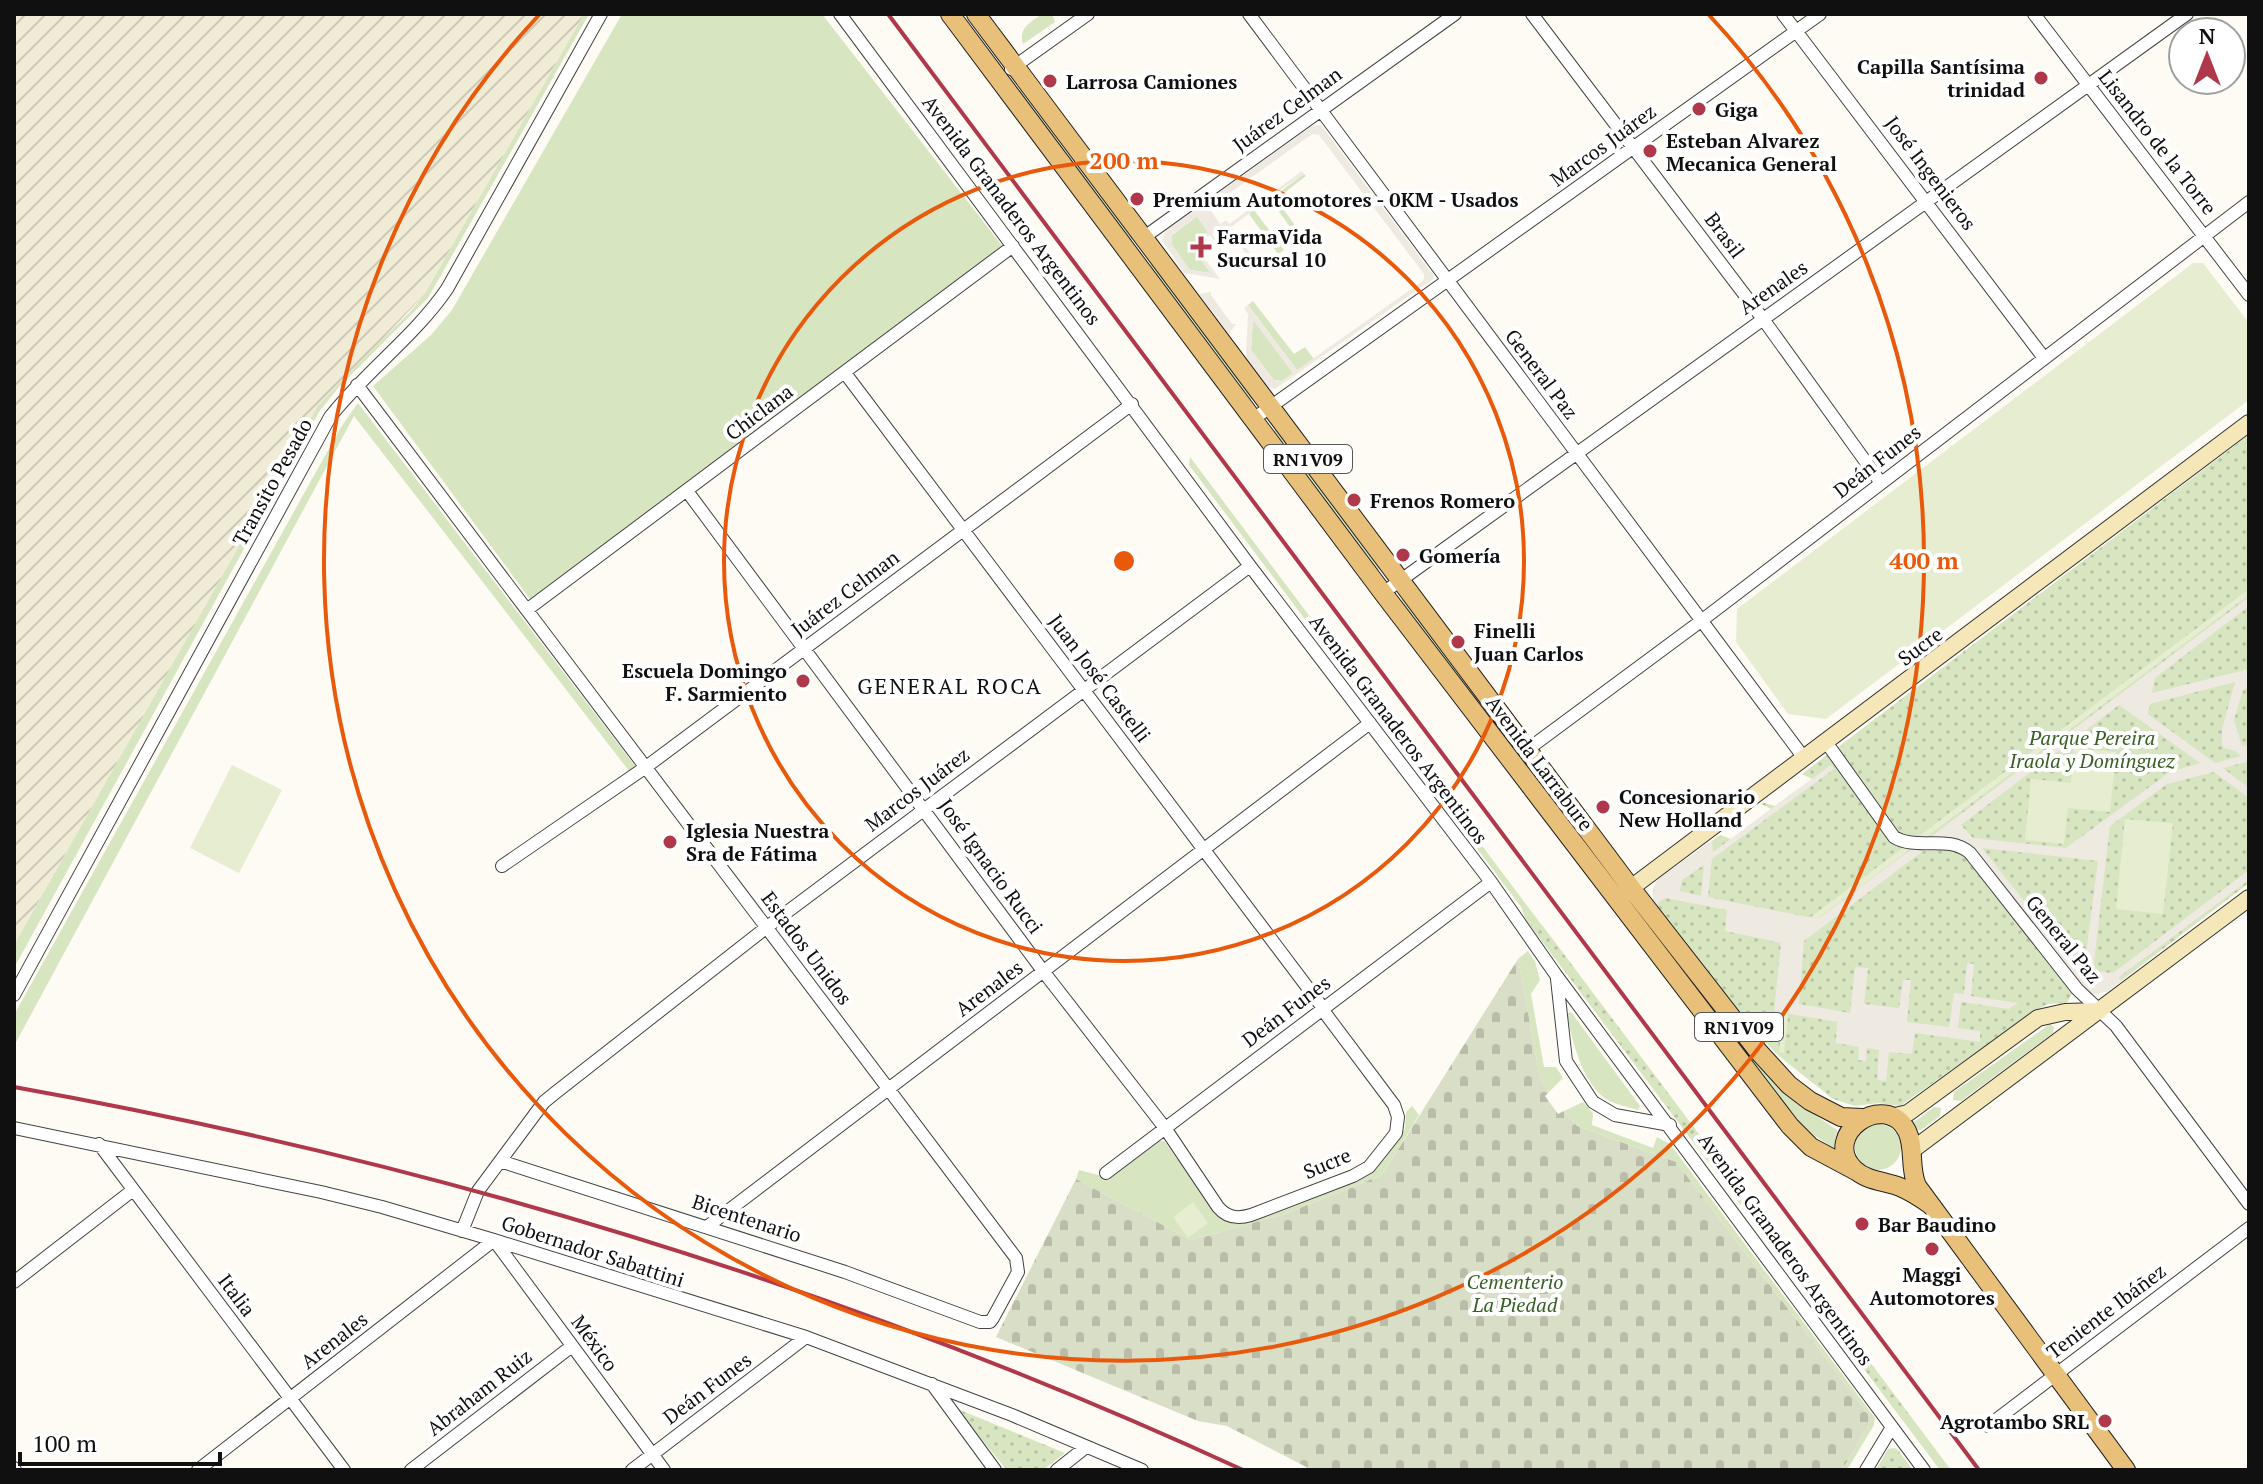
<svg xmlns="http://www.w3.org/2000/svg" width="2263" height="1484" viewBox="0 0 2263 1484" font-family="'PT Serif',serif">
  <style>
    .farmland { fill: url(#farmland-furrows) }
    .grass { fill: #d7e5c1 }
    .cemetery { fill: url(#cemetery-stones) }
    .park { fill: url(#park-dots) }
    .pitch { fill: #e7edd1 }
    .plaza { fill: #eeeae2; fill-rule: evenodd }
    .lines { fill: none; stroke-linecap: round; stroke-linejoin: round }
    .street-casing { stroke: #434343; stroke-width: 14 }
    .secondary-casing { stroke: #323232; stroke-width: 18 }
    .primary-casing { stroke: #212121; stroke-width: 20 }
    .street { stroke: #fff; stroke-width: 12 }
    .secondary { stroke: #f5e7b7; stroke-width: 16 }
    .primary { stroke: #e8c07a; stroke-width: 18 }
    .rail { stroke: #af384b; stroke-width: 4 }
    .ring { fill: none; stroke: #e8590c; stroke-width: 4 }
    .poi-dot { fill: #af384b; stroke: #fff; stroke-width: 3 }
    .labels { text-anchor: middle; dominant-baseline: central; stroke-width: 8; stroke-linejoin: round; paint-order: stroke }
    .shield { fill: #fff; stroke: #585858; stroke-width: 2 }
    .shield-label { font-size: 18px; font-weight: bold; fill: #101010 }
    .poi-label { font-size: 20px; font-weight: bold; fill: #101010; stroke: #fff; text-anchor: start }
    .street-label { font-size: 20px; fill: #101010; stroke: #fff }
    .park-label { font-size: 20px; font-style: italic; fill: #3a6027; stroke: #fff }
    .neighbourhood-label { font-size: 22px; letter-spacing: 2px; fill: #101010; stroke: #fff }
    .centre { fill: #e8590c; stroke: #fff; stroke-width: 4 }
    .ring-label { font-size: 24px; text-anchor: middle; font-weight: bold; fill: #e8590c; stroke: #fff; stroke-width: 8; stroke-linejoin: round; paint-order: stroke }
  </style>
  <defs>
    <pattern id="farmland-furrows" width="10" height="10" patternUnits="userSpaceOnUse" patternTransform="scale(2)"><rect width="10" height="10" fill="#f1ecd6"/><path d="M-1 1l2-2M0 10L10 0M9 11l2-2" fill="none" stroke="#cec9b7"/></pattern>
    <pattern id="cemetery-stones" width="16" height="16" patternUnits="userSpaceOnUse" patternTransform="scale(2)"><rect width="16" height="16" fill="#d9dec6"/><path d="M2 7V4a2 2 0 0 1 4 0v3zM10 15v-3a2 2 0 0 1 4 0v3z" fill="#b9bda9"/></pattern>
    <pattern id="park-dots" width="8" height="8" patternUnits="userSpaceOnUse" patternTransform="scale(2)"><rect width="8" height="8" fill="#d7e5c1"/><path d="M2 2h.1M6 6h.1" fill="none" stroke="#b8c3a5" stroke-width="1.8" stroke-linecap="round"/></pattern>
  </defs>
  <rect width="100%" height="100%" fill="#fdfbf4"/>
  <path class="farmland" d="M14,14H584L424,295L318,407L14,945Z"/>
  <path class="grass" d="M584,14H589L428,298L338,388L319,412L14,968V945L318,406L370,351L409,313L424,295Z
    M622,14H822L1003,247L530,599L373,386L431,335L452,310Z
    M1042,14H1052L1055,22L1023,44C1018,28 1031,22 1042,14Z
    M1021,89L1133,239L1130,242L1018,91Z
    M1304,174L1306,176L1276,199L1302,235L1298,238L1270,199Z
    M1207,209L1218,225L1191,246L1211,273L1190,270L1172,245V235Z
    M1254,210L1284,250L1278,254L1249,214Z
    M1152,263L1253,398L1249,401L1148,266Z
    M1253,301L1294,354L1305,347L1314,359L1297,370L1248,305Z
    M1253,319L1293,373L1282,381L1274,380L1251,350Z
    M358,403L635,766L633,776L354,416L14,1046V1015L341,427Z
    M1276,429L1380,568L1377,571L1272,432Z
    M1190,457L1951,1470H1940L1526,920L1521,907L1189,465Z
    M1403,599L1606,869L1602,872L1399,601Z
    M1634,909H1636L1799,1104L1837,1130L1834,1149L1800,1125Z
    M1528,951L1535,961L1540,980L1531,994L1544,1067H1556L1563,1078L1549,1092L1540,1078L1518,959Z
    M1571,1012L1640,1106L1638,1110C1629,1107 1617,1105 1608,1100C1584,1087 1572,1042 1568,1018V1013Z
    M2050,1024L2054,1027L2053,1033L1961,1101L1953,1100L1954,1092Z
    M1583,1102L1593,1113L1592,1125L1653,1148L1657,1137L1670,1144L1875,1418L1874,1425L1847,1470H1842L1872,1419L1676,1162L1577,1126L1564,1111Z
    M1412,1106L1419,1115L1382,1175L1285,1214L1191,1240L1076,1179L1079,1170L1106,1177L1157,1141H1164L1219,1216L1229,1222L1242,1223L1368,1175L1385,1158L1405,1129L1406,1112Z
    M1934,1107L1941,1108L1940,1116L1921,1130H1915L1913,1123Z
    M1855 1147a23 23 0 1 1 46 0a23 23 0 1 1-46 0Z"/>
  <path class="cemetery" d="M1518,959L1540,1078L1549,1092L1545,1096L1558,1114L1564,1111L1577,1126L1676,1162L1872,1419L1842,1470H1312L1227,1426L1198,1421L996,1337L1076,1179L1191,1240L1285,1214L1382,1175Z"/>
  <path class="park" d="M2249,435V883L2108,991L2094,994L2083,988L1972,846L1959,839L1899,835L1838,747Z
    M1828,754L1893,843C1917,853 1943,843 1965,856L2072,993L2067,1003L2048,1004L2036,1010L1900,1106L1878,1103L1855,1106L1833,1099L1779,1056L1760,1037L1657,908C1651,897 1651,889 1659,879L1720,835L1731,839L1771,809L1761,804L1764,803L1775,806L1812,779L1802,774Z
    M1542,925L1908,1413L1901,1418L1534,930Z
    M955,1408L1065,1453L1043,1470H1007Z
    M1894,1448L1897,1449L1913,1470H1876L1888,1449Z"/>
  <path class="pitch" d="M2193,263H2203L2249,323V400L1826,719L1788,714L1736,642L1737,609Z
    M2249,589V595L1797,934L1784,1053L1779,1052L1792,931Z
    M2074,748L2116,752L2110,812L2068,808L2064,844L2025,840L2031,779L2071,783Z
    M232,765L282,790L239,873L190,848Z
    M2125,819L2173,823L2163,914L2116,909Z
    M1193,1202L1208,1223L1188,1238L1173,1217Z"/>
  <path class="plaza" d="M1321,125L1434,276L1433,279L1275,389L1267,386L1246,357L1248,314L1244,308L1248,305L1297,370L1424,280V274L1319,135L1313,134L1305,139L1209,208L1220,224L1226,220L1229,224L1302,171L1304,174L1253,208L1254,210L1231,227L1258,264L1255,266L1225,225L1212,234L1226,257L1210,235L1195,246L1220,279L1184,273L1162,240L1166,231L1312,126ZM1197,217L1208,233L1190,245L1210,273L1190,270L1172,245V234ZM1253,320L1293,373L1282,381L1274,380L1251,350Z
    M1211,292V295L1232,324H1236L1229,334L1199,294Z
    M2249,597V606L2155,678L2152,693L2249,669V688L2243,690L2234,720L2242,746L2246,745L2249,750V764L2246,762L2223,768L2249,788V798L2214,772L2167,784L2110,826L2093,971L2113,973L2249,870V880L2119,977L2121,981L2108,991L2094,994L2088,992L1974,848L1959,839L1929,838ZM2235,682L2222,729V744L2224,748L2235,751L2241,756L2215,763L2148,714L2150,704ZM2119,705L2200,763L2170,772L2066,848L1973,838L1961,825ZM1982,848L2098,861L2084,969H2078Z
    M1831,765L1834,769L1712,859L1708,897L1818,919L1914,847L1936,848V851H1923L1804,941L1799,1004L1850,1013L1855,967L1868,968L1864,1004L1899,1008L1903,980H1911L1907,1022L1949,1027L1954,993L1964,994L1967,963L1974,964L1971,996L2018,1003L2009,1009L1961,1002L1958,1028L1980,1031V1042L1915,1033L1912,1054L1889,1052L1886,1081L1877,1080L1879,1050L1867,1048L1866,1061L1858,1060L1859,1047L1836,1043L1837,1022L1774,1011L1781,943L1725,931L1727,910L1665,898L1656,905L1653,898L1655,885L1659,879L1712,841L1713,852ZM1704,865L1701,896L1680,891L1682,880Z"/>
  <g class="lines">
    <g class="street-casing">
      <path id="street" d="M840,14L1250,566L1491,882L1556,975L1924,1470
        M1249,14L1804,758
        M1532,14L1763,319L1881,483
        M1783,14L2044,358
        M2034,14L2249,295
        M1011,69L1088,14
        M1143,238L1455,14
        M845,373L1323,1008
        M357,385L1016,1258L1018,1272L993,1318L990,1322H980L845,1272L500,1161
        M1252,420L1820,14
        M687,491L1043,971L1165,1128L1218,1207C1227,1218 1238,1219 1251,1215L1353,1176L1369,1167L1396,1133L1398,1117L1394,1105L1322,1009
        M1383,593L2187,14
        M528,609L1013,246
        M1826,742L1894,837C1917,851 1948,834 1970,853L2077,989L2116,1026L2249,1204
        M1527,750L1701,621L2249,202
        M502,866L646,767L1132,404
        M1557,979L1566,1061L1593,1102L1615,1115L1670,1125
        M14,995L330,417C366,371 414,337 447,289L601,14
        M14,1128L321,1192L382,1207L494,1240L806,1337L1012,1415L1142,1470
        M99,1144L344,1470
        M1106,1173L1491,882
        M708,1226L1370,723
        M462,1231L478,1191L544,1102L555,1093L767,927L1250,566
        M14,1282L133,1190
        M932,1384L995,1470
        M1988,1426L2249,1228
        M14,1468L15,1470
        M198,1470L494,1240L664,1470
        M411,1470L572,1346
        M632,1470L806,1337
        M1057,1470L1086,1447
        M1866,1470L1892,1427"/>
    </g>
    <g class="secondary-casing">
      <path id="secondary" d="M1623,894L2249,423
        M1891,1117L1908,1113L2038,1018L2065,1012L2099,1011
        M1911,1151L2249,898"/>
    </g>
    <g class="primary-casing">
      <path id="primary" d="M950,14L1383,593L1790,1126L1811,1147L1856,1171
        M976,14L1631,888L1758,1051L1789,1085L1810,1101L1841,1117L1862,1118
        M1932,1206C1921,1198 1912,1192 1900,1187C1885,1181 1866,1181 1854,1169C1820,1135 1885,1089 1907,1131C1915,1147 1909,1168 1917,1186L2126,1470"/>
    </g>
    <use href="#street" class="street"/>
    <use href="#secondary" class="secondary"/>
    <use href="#primary" class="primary"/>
    <path class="rail" d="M888,14L1979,1470
      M14,1087C438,1163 852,1290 1243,1470"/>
  </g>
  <g class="ring">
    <circle cx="1124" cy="561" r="400"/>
    <path d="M1709 15A800 800 0 1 1 539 15"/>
  </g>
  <g class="poi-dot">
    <circle cx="2041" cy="78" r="8"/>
    <circle cx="1050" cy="81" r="8"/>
    <circle cx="1699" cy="109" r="8"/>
    <circle cx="1650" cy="151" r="8"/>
    <circle cx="1137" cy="199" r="8"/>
    <path d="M1197 235h8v8h8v8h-8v8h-8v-8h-8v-8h8z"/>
    <circle cx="1354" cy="500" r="8"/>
    <circle cx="1403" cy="555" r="8"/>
    <circle cx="1458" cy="642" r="8"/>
    <circle cx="803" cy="681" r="8"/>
    <circle cx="1603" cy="807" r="8"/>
    <circle cx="670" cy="842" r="8"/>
    <circle cx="1862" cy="1224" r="8"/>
    <circle cx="1932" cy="1249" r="8"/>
    <circle cx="2105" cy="1421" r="8"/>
  </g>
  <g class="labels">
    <g class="shield">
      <rect x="1264" y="445" width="88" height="28" rx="6"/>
      <rect x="1695" y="1013" width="88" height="28" rx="6"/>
    </g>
    <g class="shield-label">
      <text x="1308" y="459">RN1V09</text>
      <text x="1739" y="1027">RN1V09</text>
    </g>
    <g class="poi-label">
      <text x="2025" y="66" text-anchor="end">Capilla Santísima<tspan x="2025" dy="23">trinidad</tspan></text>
      <text x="1066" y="81">Larrosa Camiones</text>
      <text x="1715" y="109">Giga</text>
      <text x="1666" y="140">Esteban Alvarez<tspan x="1666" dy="23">Mecanica General</tspan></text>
      <text x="1153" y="199">Premium Automotores - 0KM - Usados</text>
      <text x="1217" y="236">FarmaVida<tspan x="1217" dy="23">Sucursal 10</tspan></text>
      <text x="1370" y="500">Frenos Romero</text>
      <text x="1419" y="555">Gomería</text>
      <text x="1474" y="630">Finelli<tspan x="1474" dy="23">Juan Carlos</tspan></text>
      <text x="787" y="670" text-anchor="end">Escuela Domingo<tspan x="787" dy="23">F. Sarmiento</tspan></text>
      <text x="1619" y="796">Concesionario<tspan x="1619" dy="23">New Holland</tspan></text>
      <text x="686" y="830">Iglesia Nuestra<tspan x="686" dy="23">Sra de Fátima</tspan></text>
      <text x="1878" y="1224">Bar Baudino</text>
      <text x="1932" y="1274" text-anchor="middle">Maggi<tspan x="1932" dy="23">Automotores</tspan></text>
      <text x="2089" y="1421" text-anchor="end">Agrotambo SRL</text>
    </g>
    <g class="street-label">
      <text transform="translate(1287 109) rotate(-36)">Juárez Celman</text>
      <text transform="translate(2158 142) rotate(52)">Lisandro de la Torre</text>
      <text transform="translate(1603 145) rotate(-36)">Marcos Juárez</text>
      <text transform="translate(1931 173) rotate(53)">José Ingenieros</text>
      <text transform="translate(1012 210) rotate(53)">Avenida Granaderos Argentinos</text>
      <text transform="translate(1725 235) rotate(53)">Brasil</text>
      <text transform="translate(1773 287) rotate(-35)">Arenales</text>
      <text transform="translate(1542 374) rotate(53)">General Paz</text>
      <text transform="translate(759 412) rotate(-37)">Chiclana</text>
      <text transform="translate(1877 461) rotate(-38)">Deán Funes</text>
      <text transform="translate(272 482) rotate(-61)">Transito Pesado</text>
      <text transform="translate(845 593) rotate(-37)">Juárez Celman</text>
      <text transform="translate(1920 646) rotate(-37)">Sucre</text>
      <text transform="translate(1100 678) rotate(53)">Juan José Castelli</text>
      <text transform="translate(1399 729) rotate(53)">Avenida Granaderos Argentinos</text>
      <text transform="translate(1540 763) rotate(53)">Avenida Larrabure</text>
      <text transform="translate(917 789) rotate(-37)">Marcos Juárez</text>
      <text transform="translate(991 866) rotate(54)">José Ignacio Rucci</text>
      <text transform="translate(2064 939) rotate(51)">General Paz</text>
      <text transform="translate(807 948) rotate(53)">Estados Unidos</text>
      <text transform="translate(989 988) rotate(-37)">Arenales</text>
      <text transform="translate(1286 1011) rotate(-37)">Deán Funes</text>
      <text transform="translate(1327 1163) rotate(-23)">Sucre</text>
      <text transform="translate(747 1218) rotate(18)">Bicentenario</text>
      <text transform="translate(1786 1249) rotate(54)">Avenida Granaderos Argentinos</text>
      <text transform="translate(593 1251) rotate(18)">Gobernador Sabattini</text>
      <text transform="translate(237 1295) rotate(53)">Italia</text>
      <text transform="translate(2106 1311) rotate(-37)">Teniente Ibáñez</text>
      <text transform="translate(334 1340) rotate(-38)">Arenales</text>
      <text transform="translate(595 1343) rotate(54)">México</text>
      <text transform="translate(707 1388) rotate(-37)">Deán Funes</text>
      <text transform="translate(479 1392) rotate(-38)">Abraham Ruiz</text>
    </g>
    <g class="park-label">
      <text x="2092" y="737">Parque Pereira<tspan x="2092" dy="23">Iraola y Domínguez</tspan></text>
      <text x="1515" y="1281">Cementerio<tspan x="1515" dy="23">La Piedad</tspan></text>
    </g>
    <g class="neighbourhood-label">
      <text x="950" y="685">GENERAL ROCA</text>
    </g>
  </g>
  <circle cx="1124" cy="561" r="12" class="centre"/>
  <g class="ring-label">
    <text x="1124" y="169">200 m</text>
    <text x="1924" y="569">400 m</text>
  </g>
  <rect width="2263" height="1484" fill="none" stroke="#101010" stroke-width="32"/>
  <g transform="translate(2207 56)"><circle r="38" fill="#ffffff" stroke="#9f9f9f" stroke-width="2"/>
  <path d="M0-6L14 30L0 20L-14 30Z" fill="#af384b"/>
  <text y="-12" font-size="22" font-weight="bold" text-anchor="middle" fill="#101010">N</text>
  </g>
  <path d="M20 1452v12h200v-12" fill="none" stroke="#101010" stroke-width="4"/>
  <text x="32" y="1452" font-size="24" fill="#101010" stroke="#ffffff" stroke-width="6" paint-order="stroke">100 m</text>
</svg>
